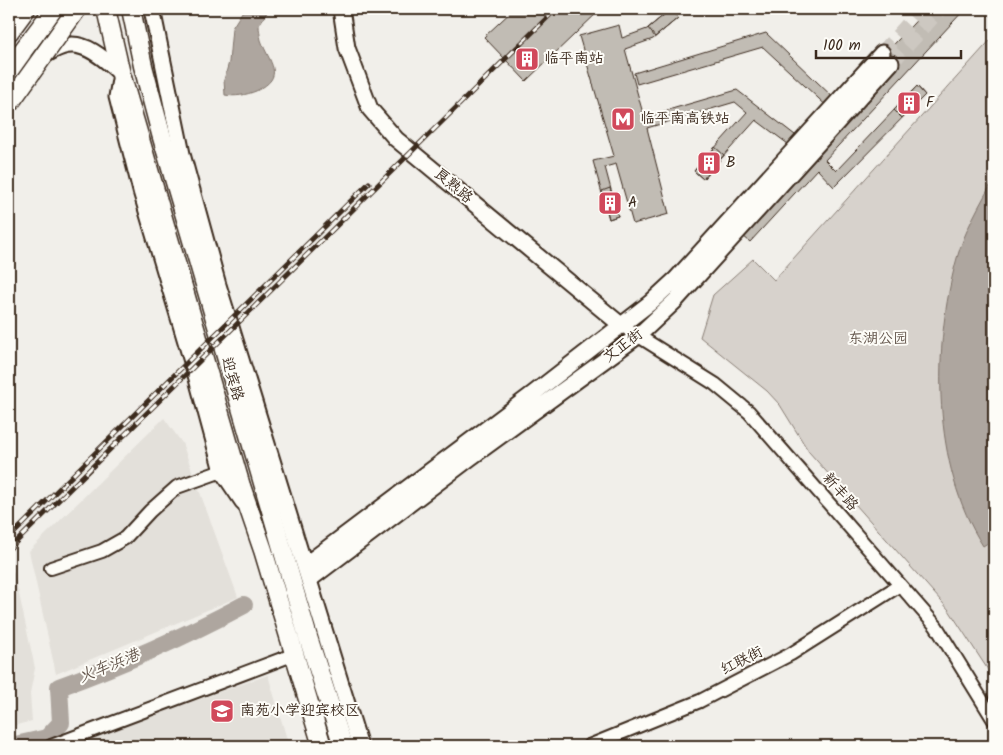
<svg xmlns="http://www.w3.org/2000/svg" width="1003" height="755" viewBox="0 0 1003 755" font-family="Kalam,'LXGW WenKai TC',sans-serif">
  <style>
    .built { fill: #e3e0da }
    .green { fill: #d7d2cc; stroke: #897e75 }
    .water { fill: #aea69f; stroke: #80746b }
    .lines { fill: none; stroke-linecap: round; stroke-linejoin: round }
    .river { stroke: #aea69f; stroke-width: 18 }
    .building { fill: #c1bcb4; stroke: #3b2a1e }
    .major-tunnel { stroke: #cdc8c1; stroke-width: 15; stroke-dasharray: 15 8; stroke-linecap: butt }
    .minor-casing { stroke: #3b2a1e; stroke-width: 16 }
    .major-casing { stroke: #3b2a1e; stroke-width: 19 }
    .highway-casing { stroke: #3b2a1e; stroke-width: 21 }
    .minor { stroke: #fdfcf7; stroke-width: 12 }
    .major { stroke: #fdfcf7; stroke-width: 15 }
    .highway { stroke: #fdfcf7; stroke-width: 18 }
    .rail-casing { stroke: #3b2a1e; stroke-width: 5 }
    .rail { stroke: #fdfcf7; stroke-width: 3; stroke-dasharray: 9; stroke-linecap: butt }
    .highway-bridge-casing { stroke: #3b2a1e; stroke-width: 21; stroke-linecap: butt }
    .highway-bridge { stroke: #fdfcf7; stroke-width: 18 }
    .labels { text-anchor: middle; dominant-baseline: central; stroke-width: 4; stroke-linejoin: round; paint-order: stroke }
    .poi-label { font-size: 15px; fill: #3b2a1e; stroke: #fdfcf7; text-anchor: start }
    .street-label { font-size: 15px; fill: #3b2a1e; stroke: #fdfcf7 }
    .park-label { font-size: 15px; fill: #62544a; stroke: #fdfcf7 }
    .water-label { font-size: 16px; font-style: italic; fill: #63554b; stroke: #fdfcf7 }
  </style>
  <rect width="100%" height="100%" fill="#f1efea"/>
  <filter id="ink" filterUnits="userSpaceOnUse"><feTurbulence type="fractalNoise" baseFrequency=".02" numOctaves="2"/><feDisplacementMap in="SourceGraphic" scale="10" xChannelSelector="R" yChannelSelector="G"/><feConvolveMatrix kernelMatrix="1 2 1 2 8 2 1 2 1" color-interpolation-filters="sRGB"/></filter>
  <g filter="url(#ink)">
    <path class="built" d="M164,418L182,443L238,597L56,674L29,551Z
      M14,571L35,668L30,693L32,721L9,727V576Z
      M268,675L289,746H66Z"/>
    <path class="green" d="M994,36V679L949,610L809,452L780,405L767,391L700,337L713,295L753,259L774,280Z"/>
    <path class="water" d="M244,9H269L259,25C259,30 260,35 261,40C269,63 287,76 256,91C246,95 235,97 225,95L224,80L229,62L232,28Z
      M994,179V539L983,546C932,466 932,347 957,258C965,230 980,204 994,179Z"/>
    <g class="lines">
      <path class="river" d="M11,746L47,738L61,723L59,687C123,664 184,637 244,605"/>
    </g>
    <path class="building" d="M514,9H601L526,81L484,37Z
      M671,9L678,18L653,39L625,49L644,117L737,90L804,142L832,111L763,47L637,84L634,73L766,33L839,103L927,9H965L825,160L836,171L917,86L925,95L834,187L817,169L750,242L728,223L796,150L756,120L703,179L694,171L747,112L735,102L647,128L669,214L633,224L616,164L605,167L618,216L609,219L593,161L614,156L579,36L619,25L622,38L647,29Z
      M671,9L678,18L655,37L648,28Z
      M917,86L925,95L902,118L894,110Z
      M715,147L724,155L703,179L694,171Z
      M610,188L618,216L609,219L602,191Z"/>
    <g class="lines">
      <path class="major-tunnel" d="M882,53L922,9
        M891,63L940,9"/>
      <g class="minor-casing">
        <path id="minor" d="M621,325L715,384L749,412L936,626L994,720
          M51,568L102,551L125,538L150,511L177,487L222,471
          M51,746L295,654
          M589,746L700,701L791,654L900,585"/>
      </g>
      <g class="major-casing">
        <path id="major" d="M152,9L182,154L218,285L360,746
          M341,9L347,48L370,109L396,139L621,325
          M13,77C62,44 72,27 121,74L117,97L141,191L196,375L222,471L243,502
          M305,565L534,393L650,303L676,279L882,53
          M309,580L470,458L639,335L675,301L891,63"/>
      </g>
      <g class="highway-casing">
        <path id="highway" d="M106,9L121,74L241,486L263,550L322,746
          M131,9L143,66L161,134L308,637L343,746
          M9,32L26,9
          M9,69L54,9"/>
      </g>
      <use href="#minor" class="minor"/>
      <use href="#major" class="major"/>
      <use href="#highway" class="highway"/>
      <g class="rail-casing">
        <path id="rail" d="M9,538L369,183
          M9,549L556,9"/>
      </g>
      <use href="#rail" class="rail"/>
      <g class="highway-bridge-casing">
        <path id="highway-bridge" d="M9,104L77,9"/>
      </g>
      <use href="#highway-bridge" class="highway-bridge"/>
    </g>
  </g>
  <defs>
    <g id="building-square" transform="scale(1.25)"><rect x="-9" y="-9" width="18" height="18" rx="4" fill="#d1495b" stroke="#fdfcf7"/><path d="M-4-6H4V6H1V3H-1V6H-4ZM-2.5-4.3h1.7v1.8h-1.7ZM.8-4.3h1.7v1.8H.8ZM-2.5-1h1.7V.8h-1.7ZM.8-1h1.7V.8H.8Z" fill="#fff"/></g>
    <g id="metro-square" transform="scale(1.25)"><rect x="-9" y="-9" width="18" height="18" rx="4" fill="#d1495b" stroke="#fdfcf7"/><path d="M-5.5 5V-5H-3L0 0L3-5H5.5V5H3V-.5L0 4L-3-.5V5Z" fill="#fff"/></g>
    <g id="school-square" transform="scale(1.25)"><rect x="-9" y="-9" width="18" height="18" rx="4" fill="#d1495b" stroke="#fdfcf7"/><path d="M0-5L7-2L0 1L-7-2ZM-4 1L0 2.5L4 1V4Q0 6-4 4Z" fill="#fff"/></g>
  </defs>
  <g fill-rule="evenodd">
    <use href="#building-square" x="527" y="59"/>
    <use href="#building-square" x="909" y="103"/>
    <use href="#metro-square" x="623" y="119"/>
    <use href="#building-square" x="709" y="163"/>
    <use href="#building-square" x="610" y="203"/>
    <use href="#school-square" x="222" y="711"/>
  </g>
  <g class="labels">
    <g class="poi-label">
      <text x="544" y="59">临平南站</text>
      <text x="926" y="103">F</text>
      <text x="640" y="119">临平南高铁站</text>
      <text x="726" y="163">B</text>
      <text x="628" y="203">A</text>
      <text x="240" y="711">南苑小学迎宾校区</text>
    </g>
    <g class="street-label">
      <text transform="translate(453 186) rotate(40)">良熟路</text>
      <text transform="translate(623 346) rotate(-37)">文正街</text>
      <text transform="translate(232 379) rotate(74)">迎宾路</text>
      <text transform="translate(840 492) rotate(49)">新丰路</text>
      <text transform="translate(742 661) rotate(-27)">红联街</text>
    </g>
    <g class="park-label">
      <text x="878" y="339">东湖公园</text>
    </g>
    <g class="water-label">
      <text transform="translate(109 666) rotate(-22)">火车浜港</text>
    </g>
  </g>
  <rect width="1003" height="755" fill="none" stroke="#fdfcf7" stroke-width="30"/>
  <rect x="15" y="15" width="973" height="725" fill="none" stroke="#3b2a1e" stroke-width="2" filter="url(#ink)"/>
  <path d="M816 50v8h145v-8" fill="none" stroke="#3b2a1e" stroke-width="2.5"/>
  <text x="823" y="50" font-size="15" fill="#3b2a1e" stroke="#fdfcf7" stroke-width="4" paint-order="stroke">100 m</text>
</svg>
